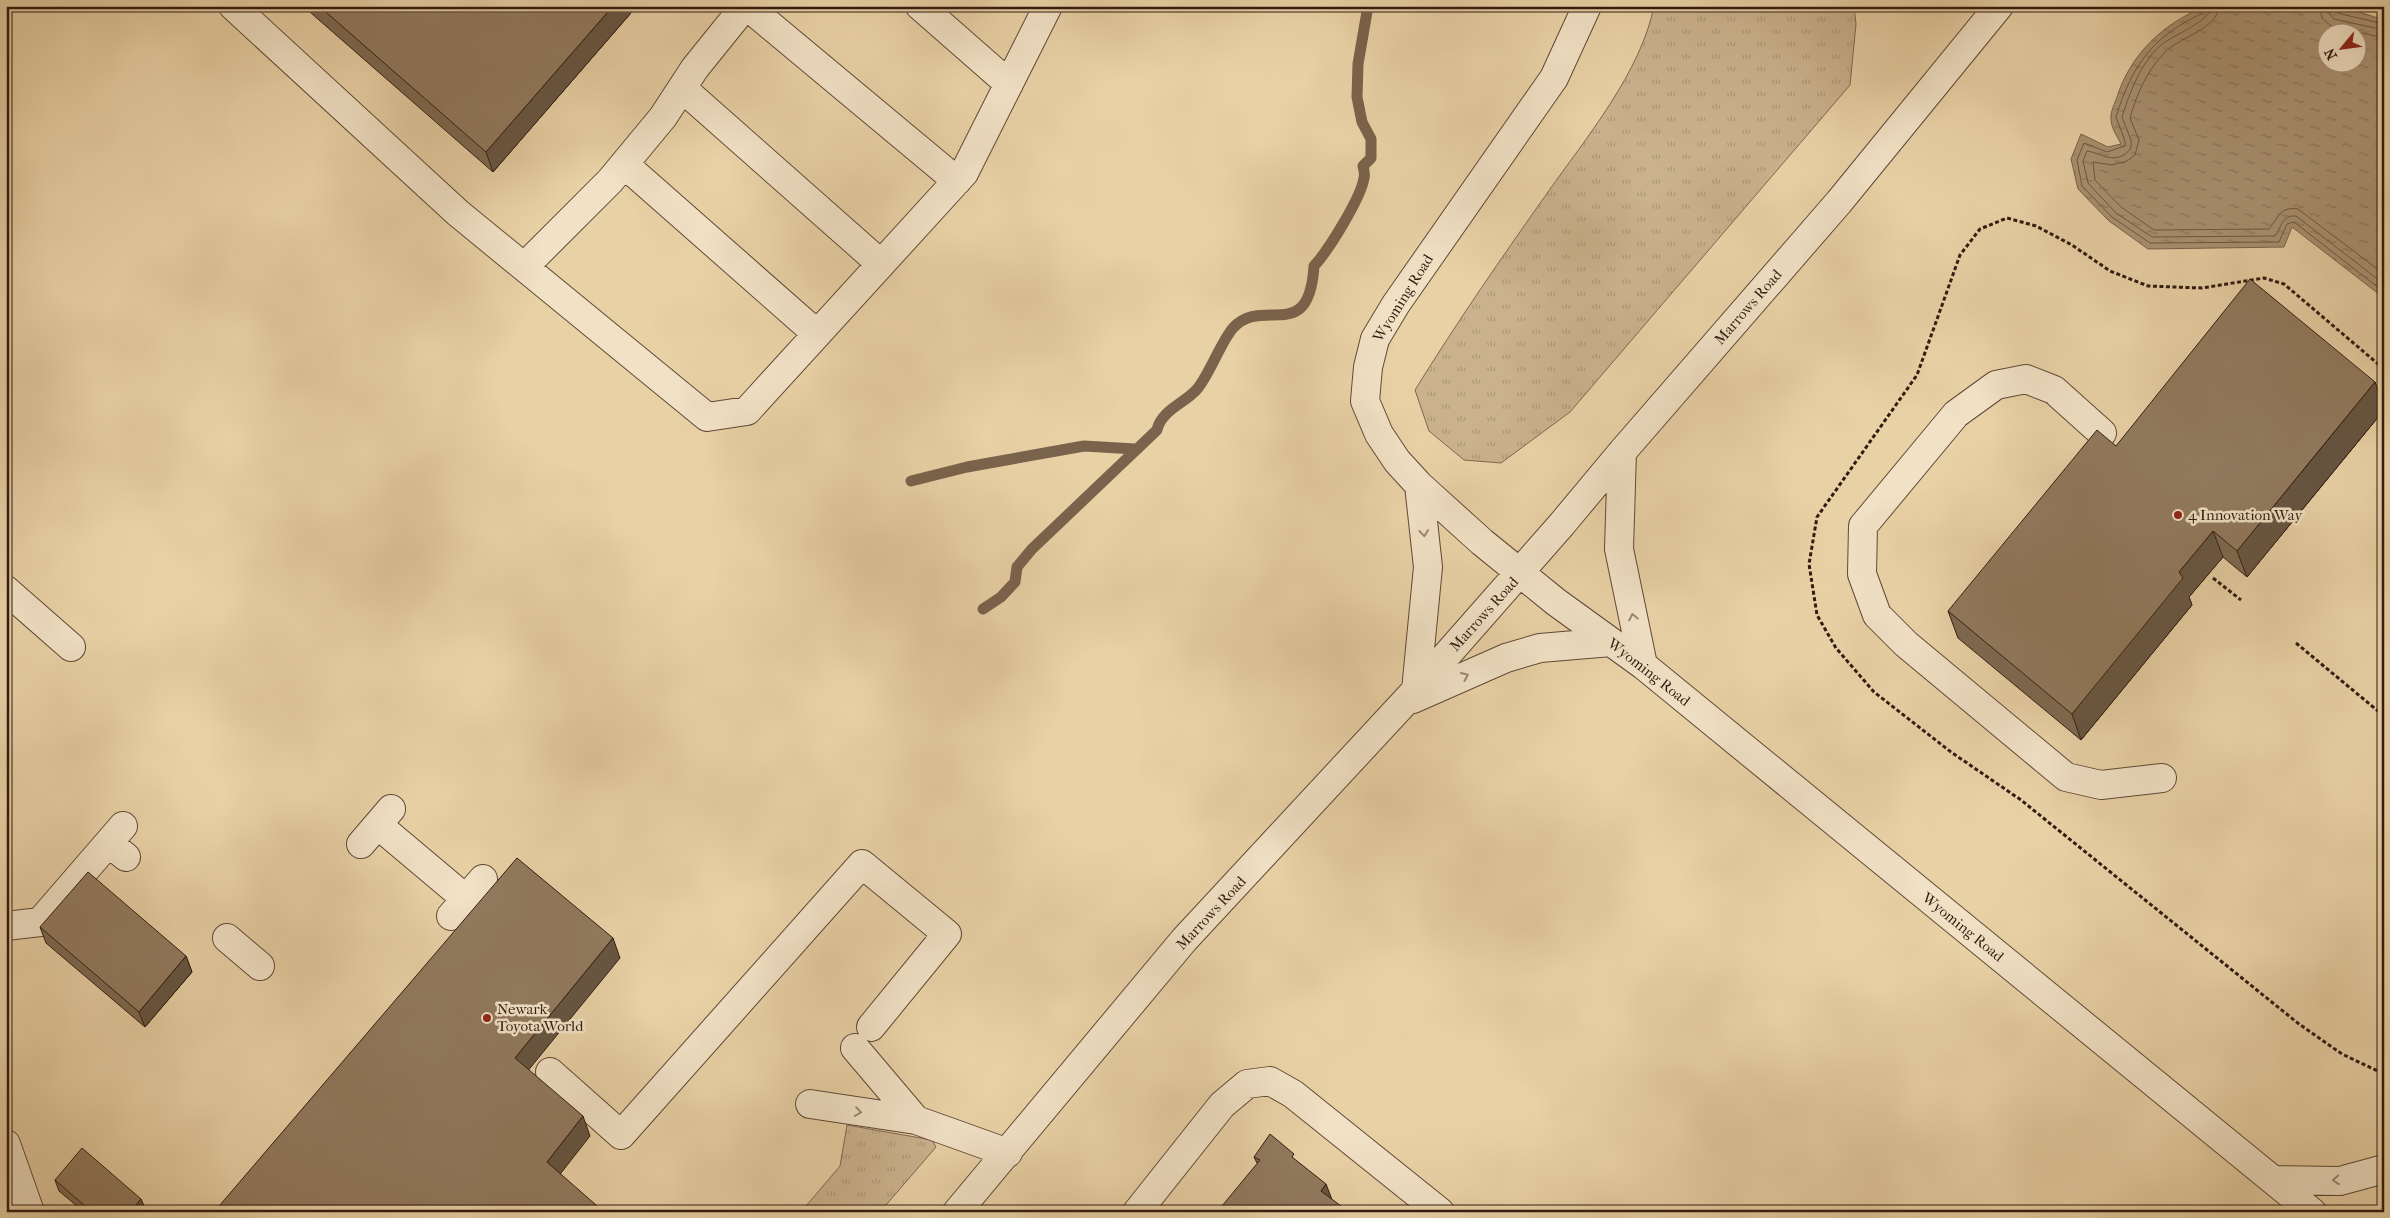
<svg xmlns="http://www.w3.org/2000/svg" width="2390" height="1218" viewBox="0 0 2390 1218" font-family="'IM FELL French Canon',serif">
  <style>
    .grass { fill: url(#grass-tufts); stroke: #7e674f }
    .water { fill: url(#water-ripples); stroke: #7a634c; fill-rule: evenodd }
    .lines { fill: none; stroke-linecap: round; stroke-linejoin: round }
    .shore { stroke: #6e5842; stroke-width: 1 }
    .stream { stroke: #7a634c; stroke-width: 11 }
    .minor-casing { stroke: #5f4936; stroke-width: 30 }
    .path { stroke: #311c11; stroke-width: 3; stroke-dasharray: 4 2.5; stroke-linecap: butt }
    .minor { stroke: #f1e1c5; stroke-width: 28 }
    .wall { fill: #7d6951; stroke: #311c11 }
    .shaded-wall { fill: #665542; stroke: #311c11 }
    .building { fill: #917a5e; stroke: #311c11 }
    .oneway { stroke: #9b8874 }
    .poi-dot { fill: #8f2418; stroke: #f1e1c5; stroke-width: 2 }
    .labels { text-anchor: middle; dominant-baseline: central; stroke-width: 5; stroke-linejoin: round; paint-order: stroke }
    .street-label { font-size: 15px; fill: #311c11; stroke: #f1e1c5 }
    .poi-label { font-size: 15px; fill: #311c11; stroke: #f1e1c5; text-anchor: start }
  </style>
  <defs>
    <pattern id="grass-tufts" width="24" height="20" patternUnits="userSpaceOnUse" patternTransform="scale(1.25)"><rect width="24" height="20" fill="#cab28d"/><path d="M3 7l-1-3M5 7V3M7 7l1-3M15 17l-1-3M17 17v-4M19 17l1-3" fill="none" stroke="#ae9879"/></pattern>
    <pattern id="water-ripples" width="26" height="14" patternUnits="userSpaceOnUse" patternTransform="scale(1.25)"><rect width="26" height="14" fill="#aa9373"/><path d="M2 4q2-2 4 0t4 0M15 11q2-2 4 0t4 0" fill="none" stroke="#8b775d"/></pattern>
  </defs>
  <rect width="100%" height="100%" fill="#e9d1a6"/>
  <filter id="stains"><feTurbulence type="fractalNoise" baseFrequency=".004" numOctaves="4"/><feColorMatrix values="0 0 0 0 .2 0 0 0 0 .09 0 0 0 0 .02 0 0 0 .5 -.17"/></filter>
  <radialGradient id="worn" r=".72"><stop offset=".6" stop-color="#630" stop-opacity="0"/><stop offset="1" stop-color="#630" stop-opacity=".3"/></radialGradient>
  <path class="grass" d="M1654,6H1854L1856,24L1850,85L1570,412L1501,463L1464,460L1429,431L1415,390C1457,322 1502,257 1548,192C1586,138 1641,72 1654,6Z
    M847,1125L932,1140L936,1147L880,1212H801L840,1166Z"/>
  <path class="water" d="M2206,6H2324L2356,11L2384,20V298L2292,227L2284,247L2148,249L2109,221L2078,189L2071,159L2081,134L2108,147L2121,144C2117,136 2111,128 2111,119C2110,112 2115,103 2117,97C2131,53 2164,23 2206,6ZM2328,32H2358V62H2328Z"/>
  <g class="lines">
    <path class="shore" d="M2205,6L2203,13C2153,36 2132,65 2116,117L2125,141V146L2107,152L2084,143L2077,160L2082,186L2112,217L2150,243L2279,242L2287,224L2294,222L2384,292
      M2212,6C2211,21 2173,35 2161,45C2140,64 2130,92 2122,117L2131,140V148C2117,167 2101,153 2087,151L2083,161L2088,183L2116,213L2152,237L2275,236C2282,227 2281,215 2296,216L2384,284
      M2219,6C2218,29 2180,37 2165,52C2147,71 2137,93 2130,118L2139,140L2135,155L2127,161L2112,165L2093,162L2095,180L2121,207L2154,230L2269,229C2278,218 2280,206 2298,209L2384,274
      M2319,6L2322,18L2331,26L2384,38
      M2327,6L2329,14L2334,19L2384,30
      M2333,6L2337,13L2384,24"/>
    <path class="stream" d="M911,481L967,467L1084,446L1135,449
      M983,609L1001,597L1015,582L1017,567L1032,549L1157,430C1161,410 1186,403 1198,388C1211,371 1221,342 1233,328C1263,295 1309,346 1314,266C1328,251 1361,198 1364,178C1365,175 1364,170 1363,166L1371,158V139L1362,122L1357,97L1358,64L1368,6"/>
    <g class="minor-casing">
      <path id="minor" d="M233,6L458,213L707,417L747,411L964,173L1048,6
        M747,6L957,181
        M920,6L1009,84
        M1587,6L1554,78L1396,304L1375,339L1368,367L1365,401L1379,434L1397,461L1419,485L1482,542L1556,602L1643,665L2312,1212
        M682,88L881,264
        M624,164L817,334
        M524,267L610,181L663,117L695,68L745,6
        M2102,433L2054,390L2026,379L1996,385L1956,414L1863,526L1862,574L1877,615L1906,644L2066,777L2101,785L2162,778
        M1622,452L1619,549L1643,665
        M6,590L71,647
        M1416,690L1428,567L1419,485
        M1413,699L1506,658L1540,648L1611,642
        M378,825L466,899
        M109,843L126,857
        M361,844L391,809
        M451,916L483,879
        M6,926L40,922L123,826
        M227,938L260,966
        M855,1048L916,1120
        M550,1072L621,1135L862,864L947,934L871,1027
        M810,1104L916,1120L1008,1153
        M6,1144L30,1212
        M2273,1180L2340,1181L2384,1169
        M957,1212L1184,940L1416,690L1562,524L1622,452L1839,202L1999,6
        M1137,1212L1222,1105L1247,1084L1270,1081L1293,1094L1440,1212"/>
    </g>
    <path class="path" d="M2384,369L2284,284L2264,278L2202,288L2148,286L2110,271L2072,245L2036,226L2007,218L1980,229L1960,255L1917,375L1817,517L1809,564L1817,615L1836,648L1874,692L1951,752L2021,800L2299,1024L2342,1054L2384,1074
      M2213,578L2241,600
      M2296,643L2384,716"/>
    <use href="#minor" class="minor"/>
  </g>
  <path class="wall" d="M303,6H637L493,172Z
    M2375,382L2384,407V410L2247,577L2223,557L2189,597L2192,605L2081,740L1958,638L1948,611L2116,446Z
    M40,927L186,956L192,972L145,1027L46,943Z
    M1294,1154L1257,1163L1254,1157Z
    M55,1180L141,1199L145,1209L143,1212H84L59,1191Z"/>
  <path class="shaded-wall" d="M613,6H637L493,172L486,152Z
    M2375,382L2384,407V410L2247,577L2237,551Z
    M2213,531L2223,557L2189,597L2192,605L2081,740L2072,714L2179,572Z
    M613,938L620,958L522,1078L515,1058Z
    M186,956L192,972L145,1027L139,1012Z
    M583,1116L590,1136L554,1182L547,1162Z
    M1326,1184L1336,1210L1321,1191Z
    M141,1199L145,1209L143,1212H130Z"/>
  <path class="building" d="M319,6H613L486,152Z
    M2250,279L2375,382L2237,551L2213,531L2179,572L2183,578L2072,714L1948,611L2097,430L2116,446Z
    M517,858L613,938L515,1058L583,1116L547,1162L604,1212H214Z
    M88,872L186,956L139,1012L40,927Z
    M1270,1134L1294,1154L1292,1157L1326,1184L1321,1191L1349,1212H1217L1260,1160L1254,1157Z
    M82,1148L141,1199L130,1212H92L55,1180Z"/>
  <defs><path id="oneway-chevron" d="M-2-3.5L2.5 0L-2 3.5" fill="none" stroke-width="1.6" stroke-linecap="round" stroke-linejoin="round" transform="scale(1.25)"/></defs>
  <g class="oneway">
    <use href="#oneway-chevron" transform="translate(1424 533) rotate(84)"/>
    <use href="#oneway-chevron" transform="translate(1633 617) rotate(-102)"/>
    <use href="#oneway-chevron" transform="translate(1465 676) rotate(-24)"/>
    <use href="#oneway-chevron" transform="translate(858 1112) rotate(8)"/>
    <use href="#oneway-chevron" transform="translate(2336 1180) rotate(176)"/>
  </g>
  <g class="poi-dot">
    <circle cx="2178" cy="515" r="5"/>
    <circle cx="487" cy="1018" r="5"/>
  </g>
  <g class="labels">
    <g class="street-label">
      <text transform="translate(1403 298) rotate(-58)">Wyoming Road</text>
      <text transform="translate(1748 307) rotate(-49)">Marrows Road</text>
      <text transform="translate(1484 614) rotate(-48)">Marrows Road</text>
      <text transform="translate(1649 672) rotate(38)">Wyoming Road</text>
      <text transform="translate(1211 913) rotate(-47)">Marrows Road</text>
      <text transform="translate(1963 927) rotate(39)">Wyoming Road</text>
    </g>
    <g class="poi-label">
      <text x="2188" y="515">4 Innovation Way</text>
      <text x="497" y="1009">Newark<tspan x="497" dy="17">Toyota World</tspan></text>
    </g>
  </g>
  <rect width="2390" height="1218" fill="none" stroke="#e9d1a6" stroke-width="25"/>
  <rect x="8" y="8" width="2375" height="1203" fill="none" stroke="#311c11" stroke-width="2.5"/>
  <rect x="12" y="12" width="2365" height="1193" fill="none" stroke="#311c11"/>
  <g transform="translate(2342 48) rotate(241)"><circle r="24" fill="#f1e1c5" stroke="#a4927d"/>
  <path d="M0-4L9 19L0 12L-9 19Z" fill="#8f2418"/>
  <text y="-8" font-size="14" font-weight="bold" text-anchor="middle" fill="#311c11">N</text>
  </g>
  <rect width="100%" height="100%" filter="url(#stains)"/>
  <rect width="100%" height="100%" fill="url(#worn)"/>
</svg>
